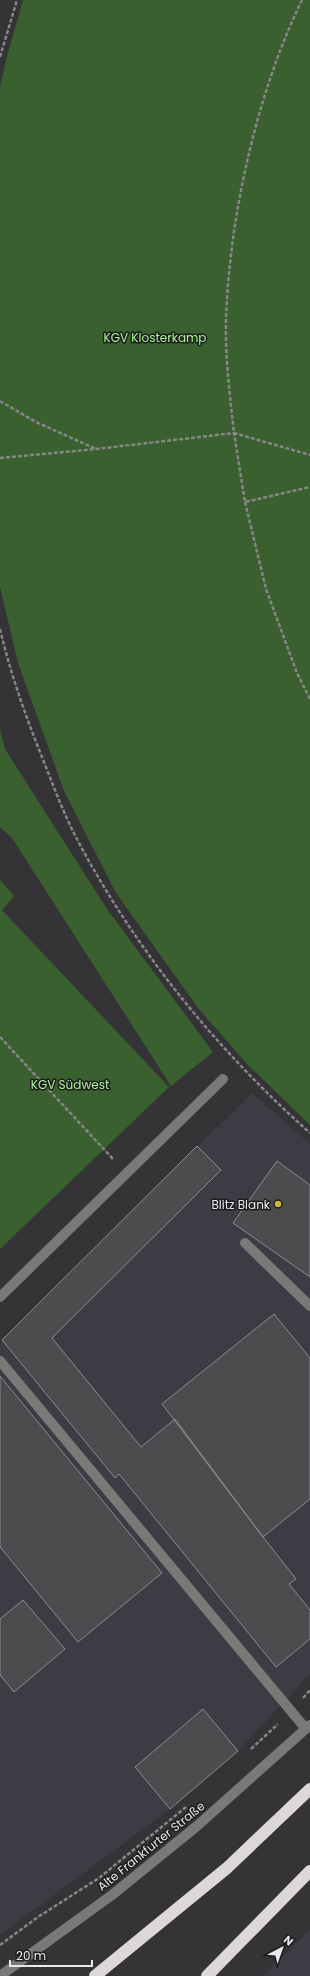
<svg xmlns="http://www.w3.org/2000/svg" width="310" height="1976" viewBox="0 0 310 1976" font-family="Poppins,sans-serif">
  <style>
    .built { fill: #3f3b44 }
    .green { fill: #39602e }
    .building { fill: #4c4b4e; stroke: #8d8c90 }
    .lines { fill: none; stroke-linecap: round; stroke-linejoin: round }
    .path { stroke: #878688; stroke-width: 2.5; stroke-dasharray: 4 2; stroke-linecap: butt }
    .minor { stroke: #7b7978; stroke-width: 10 }
    .highway { stroke: #ddd8d7; stroke-width: 12 }
    .poi-dot { fill: #ccb938; stroke: #1c1b1d; stroke-width: 1.5 }
    .labels { text-anchor: middle; dominant-baseline: central; stroke-width: 3; stroke-linejoin: round; paint-order: stroke }
    .park-label { font-size: 12px; fill: #abf697; stroke: #1c1b1d }
    .poi-label { font-size: 12px; fill: #e9e8ea; stroke: #1c1b1d; text-anchor: end }
    .street-label { font-size: 12px; fill: #e9e8ea; stroke: #1c1b1d }
  </style>
  <rect width="100%" height="100%" fill="#343336"/>
  <path class="built" d="M252,1093L310,1144V1674L238,1751L170,1809L0,1935V1345L2,1340Z
    M310,1930V1976H263Z"/>
  <path class="green" d="M23,0H310V1125L247,1064L198,1008L116,893L64,791L18,663L0,587V87L7,56Z
    M0,729L5,749L107,909L213,1052L171,1086L12,838L0,827Z
    M0,880L14,896L2,910L169,1087L0,1249Z"/>
  <path class="building" d="M197,1146L221,1170L52,1338L141,1447L175,1419L263,1537L296,1579L289,1584L310,1610V1639L276,1667L119,1474L115,1478L2,1340Z
    M277,1161L310,1185V1277L233,1223Z
    M274,1314L310,1358V1499L263,1537L162,1404Z
    M0,1376L162,1573L78,1642L0,1547Z
    M23,1600L65,1649L14,1692L0,1675V1619Z
    M203,1709L238,1751L170,1809L135,1767Z"/>
  <g class="lines">
    <path class="path" d="M302,0C257,92 229,218 226,321C225,358 230,396 234,433L310,455
      M0,57L17,0
      M0,401L36,422L96,449
      M0,458L96,449L234,433L245,502L310,487
      M245,502L266,589L297,673L310,699
      M0,629C10,671 24,712 40,752C52,782 63,813 78,841C137,952 217,1050 310,1133
      M0,1037L113,1159
      M303,1698L310,1690
      M251,1749L278,1724
      M0,1945L38,1917L99,1878L186,1807"/>
    <path class="minor" d="M245,1243L310,1306
      M0,1297L223,1079
      M0,1361L306,1729
      M0,1976L112,1895L197,1826L310,1725"/>
    <path class="highway" d="M95,1976L227,1868L310,1789
      M207,1976L310,1871"/>
  </g>
  <circle class="poi-dot" cx="278" cy="1204" r="4"/>
  <g class="labels">
    <g class="park-label">
      <text x="155" y="337">KGV Klosterkamp</text>
      <text x="70" y="1084">KGV Südwest</text>
    </g>
    <g class="poi-label">
      <text x="270" y="1204">Blitz Blank</text>
    </g>
    <g class="street-label">
      <text transform="translate(151 1846) rotate(-39)">Alte Frankfurter Straße</text>
    </g>
  </g>
  <g transform="translate(282 1948) rotate(41)" stroke="#1c1b1d" stroke-width="3" paint-order="stroke">
  <path d="M0-3L7 15L0 10L-7 15Z" fill="#e9e8ea"/>
  <text y="-6" font-size="11" font-weight="bold" text-anchor="middle" fill="#e9e8ea">N</text>
  </g>
  <path d="M10 1960v6h82v-6" fill="none" stroke="#e9e8ea" stroke-width="2"/>
  <text x="16" y="1960" font-size="12" fill="#e9e8ea" stroke="#1c1b1d" stroke-width="3" paint-order="stroke">20 m</text>
</svg>
